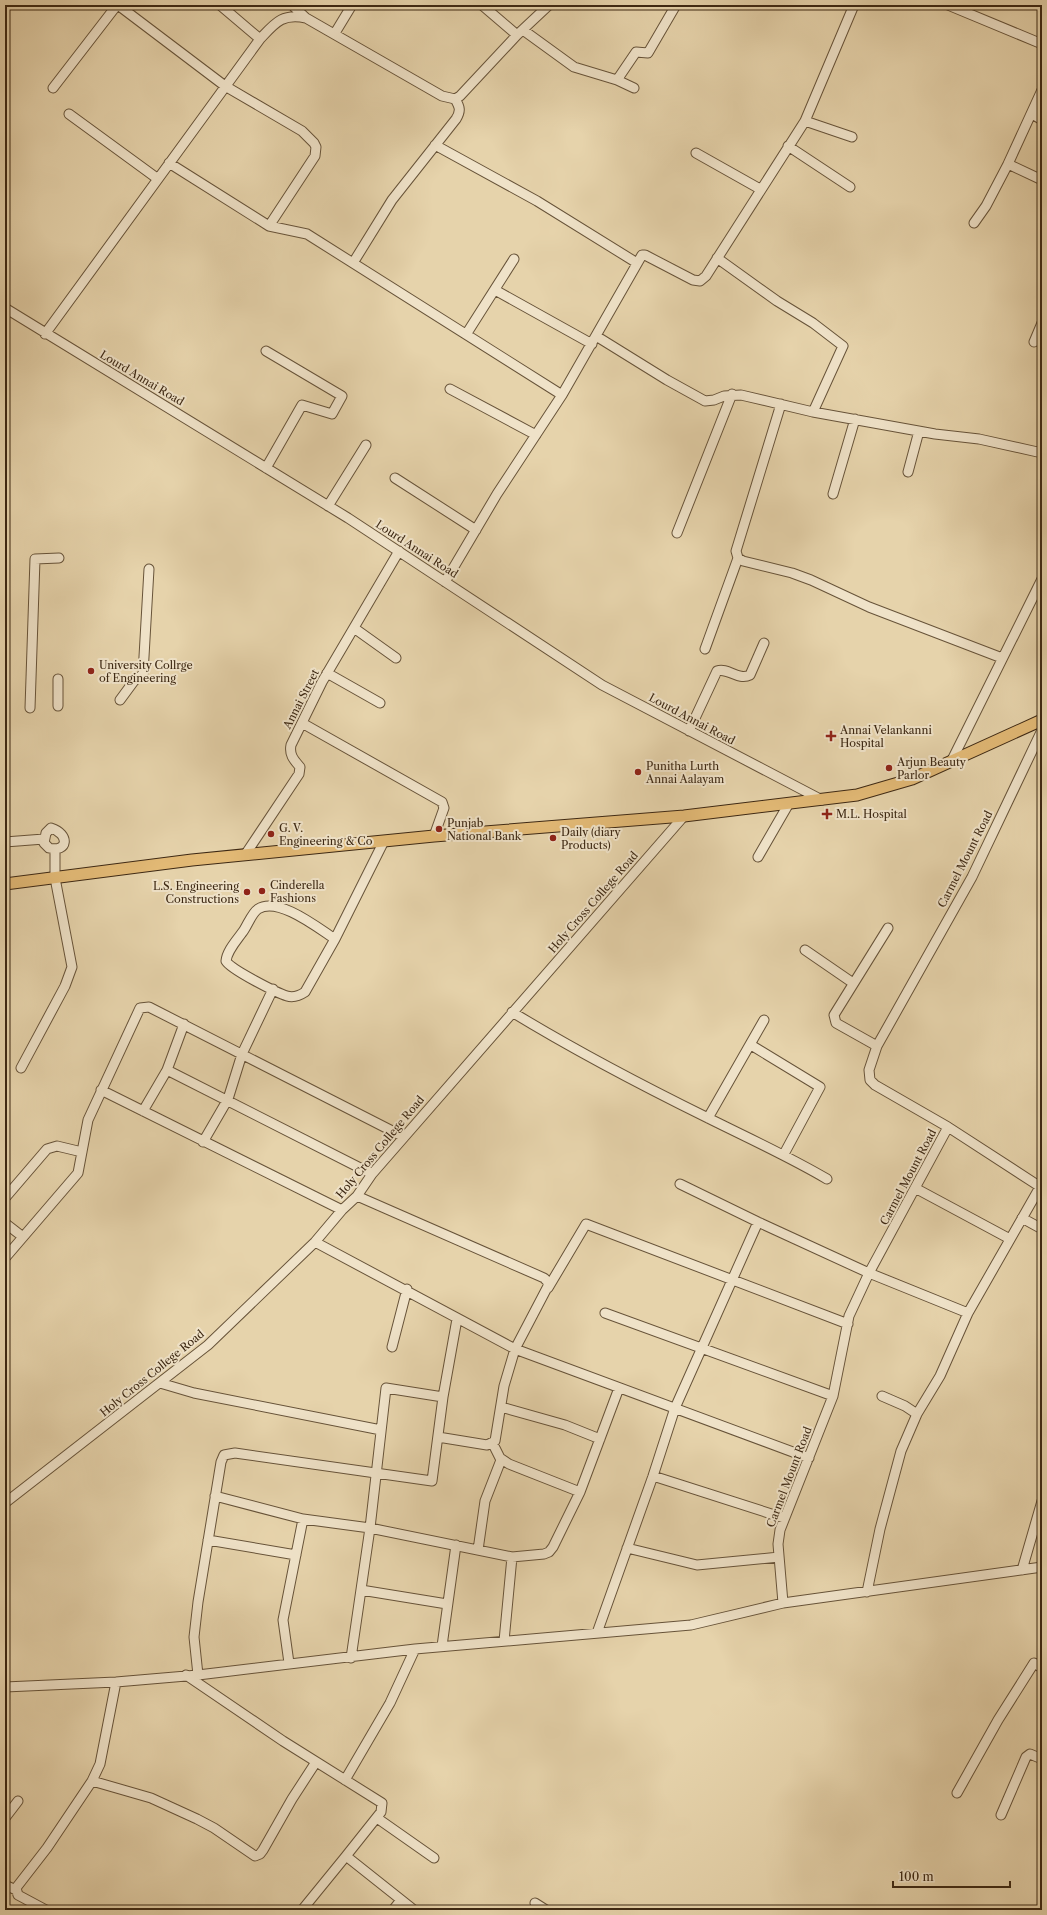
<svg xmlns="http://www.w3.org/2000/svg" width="1047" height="1915" viewBox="0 0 1047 1915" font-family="'Libre Caslon Text',serif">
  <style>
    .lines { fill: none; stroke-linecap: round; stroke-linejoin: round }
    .minor-casing { stroke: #675339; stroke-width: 11 }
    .major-casing { stroke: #3d2813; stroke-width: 13 }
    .minor { stroke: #efe2c8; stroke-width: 9 }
    .major { stroke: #e3ba76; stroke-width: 11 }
    .poi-dot { fill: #8f2418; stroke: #efe2c8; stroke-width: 1.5 }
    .labels { text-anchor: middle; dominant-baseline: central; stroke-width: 4; stroke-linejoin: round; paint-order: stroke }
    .street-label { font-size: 11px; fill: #3d2813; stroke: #efe2c8 }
    .poi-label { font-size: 11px; fill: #3d2813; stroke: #efe2c8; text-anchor: start }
  </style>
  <rect width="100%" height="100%" fill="#e6d3ab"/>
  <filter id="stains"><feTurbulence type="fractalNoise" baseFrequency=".005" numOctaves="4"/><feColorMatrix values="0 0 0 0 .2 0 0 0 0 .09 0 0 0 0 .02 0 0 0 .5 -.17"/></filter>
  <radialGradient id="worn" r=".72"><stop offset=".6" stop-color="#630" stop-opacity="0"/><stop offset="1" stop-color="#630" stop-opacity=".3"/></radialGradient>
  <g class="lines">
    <g class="minor-casing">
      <path id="minor" d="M118,5L225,86L302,131L314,143L316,147L315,156L269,226
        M220,5L260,39
        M292,5L306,18
        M482,5L517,35
        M948,5L1042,44
        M523,30L574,67L617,80L634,88
        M335,33L352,5
        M617,80L636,52L648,53L676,5
        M53,88L117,5
        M1042,90L1008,164L1042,180
        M69,114L158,179
        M1032,114L1042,120
        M805,121L852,137
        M435,145L537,201L637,263
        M788,146L850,187
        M696,153L760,189
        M169,163L269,226L307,234L562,395
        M974,223L986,206L1008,164
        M717,258L777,301L813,323L843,346L813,412
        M353,263L392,200L456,119C461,111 460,107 455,99
        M495,290L592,344
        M5,308L348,518L602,685L822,800
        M467,333L514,259
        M45,334L260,39C275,23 282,13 306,18L442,96L455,99L460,96L517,35L549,5
        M596,336L667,380L705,401L714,400L724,396L741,395L813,412L935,434L979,439L1042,453
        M1034,342L1042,323
        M266,351L342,396L332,414L302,405L266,468
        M450,389L536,435
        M781,404L736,551L738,558L743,561L792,573L811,580L869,607L1002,658
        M908,472L919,431
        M395,478L476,530
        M833,494L855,419
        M328,506L366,445
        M677,533L732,394
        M445,582L497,494L562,395L642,255H645L693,280L700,281L706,276L805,121L854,5
        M354,628L396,658
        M705,649L738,558
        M327,673L380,703
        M120,700L134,681L143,674L149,569
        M58,706V679
        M30,708L35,559L59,558
        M302,723L442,802L444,808L434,836
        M689,731L717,671C728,667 738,681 750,675L764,643
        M951,762L1042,579
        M51,828C70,834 68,853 49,848L44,843L46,833Z
        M5,842L44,839
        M245,855L299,774L300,767C294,760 289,755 291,745L322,682L399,551
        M758,857L788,805
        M335,939C318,928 278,896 258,909C252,913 248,924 244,930C238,939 227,950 226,961C230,969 277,993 287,996C294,998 299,996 305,992L335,939L384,841
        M805,950L853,983
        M512,1012C576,1051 641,1085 708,1118C748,1138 788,1156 827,1179
        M751,1045L820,1087L784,1154
        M877,1046L836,1023L834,1015L888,928
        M21,1068L65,986L72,967L55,878V849
        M167,1070L372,1174
        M101,1090L342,1210
        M143,1111L167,1070L184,1024
        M708,1118L764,1020
        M948,1127L1042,1188
        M203,1142L228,1099L242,1054L273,989
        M680,1184L758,1222L869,1273L968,1313
        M915,1188L1010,1239
        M357,1196L544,1278L548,1282V1286L515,1349L504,1386L495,1441L487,1445L438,1437
        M5,1198L47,1149L57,1146L82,1152
        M1022,1218L1042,1229
        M5,1223L23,1237
        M315,1242L515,1349L809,1458
        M5,1258L78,1173L88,1120L140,1008L149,1007L404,1137
        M548,1288L586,1224L848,1324
        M605,1313L833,1396
        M392,1347L407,1289
        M160,1383L194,1393L381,1430
        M882,1396L905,1406L917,1414
        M501,1407L565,1425L600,1439
        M493,1444L500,1458L509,1464L580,1492
        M653,1476L784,1518
        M215,1496L303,1519
        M5,1503L208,1345L315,1242L342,1210L357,1196L372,1174L684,816
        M208,1540L296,1555
        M627,1548L697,1565L779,1557
        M478,1550L485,1501L501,1460
        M1022,1570L1042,1501
        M361,1590L447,1604
        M867,1592L880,1529L901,1451L917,1414L940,1376L968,1313L1040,1187
        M783,1603L778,1544L780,1530L833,1396L849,1316L869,1273L948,1127L875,1085L870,1080L869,1070L877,1046L972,877L1042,730
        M597,1633L653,1476L675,1408L758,1222
        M504,1641L512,1557
        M442,1646L456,1545
        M351,1658L370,1528L386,1388L443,1397
        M289,1663L283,1620L303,1519L370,1528L512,1557L544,1554L549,1552L553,1547L580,1492L619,1388
        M186,1675L283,1741L382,1803L381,1812L346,1856L414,1910
        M198,1675L194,1637L198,1602L221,1462L224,1455L235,1453L432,1481L443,1397L457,1319
        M5,1687L116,1682L198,1675L415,1649L691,1625L783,1603L1042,1567
        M345,1780L390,1703L415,1649
        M92,1781L151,1798L197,1819L214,1828L255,1856L260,1854L263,1850L292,1799L316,1762
        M957,1793L998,1720L1034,1663L1042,1668
        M1001,1815L1026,1757L1030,1754L1042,1759
        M5,1818L18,1801
        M377,1818L434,1858
        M5,1885L16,1890
        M535,1903L546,1910
        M46,1910L18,1895L16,1888L47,1848L92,1781L100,1764L116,1682
        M302,1910L346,1856
        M393,1910L401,1900"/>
    </g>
    <g class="major-casing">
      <path id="major" d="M5,884L192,860L434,836L684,816L857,795L912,779L1042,720"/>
    </g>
    <use href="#minor" class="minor"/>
    <use href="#major" class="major"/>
  </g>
  <g class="poi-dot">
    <circle cx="91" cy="671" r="4"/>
    <path d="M829 730h4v4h4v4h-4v4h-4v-4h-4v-4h4z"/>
    <circle cx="889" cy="768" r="4"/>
    <circle cx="638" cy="772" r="4"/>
    <path d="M825 808h4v4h4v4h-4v4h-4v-4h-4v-4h4z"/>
    <circle cx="439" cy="829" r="4"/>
    <circle cx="271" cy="834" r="4"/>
    <circle cx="553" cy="838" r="4"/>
    <circle cx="262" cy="891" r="4"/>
    <circle cx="247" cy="892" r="4"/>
  </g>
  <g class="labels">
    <g class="street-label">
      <text transform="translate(142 378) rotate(31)">Lourd Annai Road</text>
      <text transform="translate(417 549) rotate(33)">Lourd Annai Road</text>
      <text transform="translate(301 699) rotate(-63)">Annai Street</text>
      <text transform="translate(692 719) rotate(28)">Lourd Annai Road</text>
      <text transform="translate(965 859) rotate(-63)">Carmel Mount Road</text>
      <text transform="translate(593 902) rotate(-49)">Holy Cross College Road</text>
      <text transform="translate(380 1147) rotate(-50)">Holy Cross College Road</text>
      <text transform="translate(908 1177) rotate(-62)">Carmel Mount Road</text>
      <text transform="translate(152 1373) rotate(-39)">Holy Cross College Road</text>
      <text transform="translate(789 1477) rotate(-69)">Carmel Mount Road</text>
    </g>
    <g class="poi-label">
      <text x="99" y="665">University Collrge<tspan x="99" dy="13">of Engineering</tspan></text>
      <text x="840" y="730">Annai Velankanni<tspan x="840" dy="13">Hospital</tspan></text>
      <text x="897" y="762">Arjun Beauty<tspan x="897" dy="13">Parlor</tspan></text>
      <text x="646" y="766">Punitha Lurth<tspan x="646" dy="13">Annai Aalayam</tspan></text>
      <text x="836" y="814">M.L. Hospital</text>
      <text x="447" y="823">Punjab<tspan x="447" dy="13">National Bank</tspan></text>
      <text x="279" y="828">G. V.<tspan x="279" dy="13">Engineering &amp; Co</tspan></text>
      <text x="561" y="832">Daily (diary<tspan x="561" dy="13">Products)</tspan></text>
      <text x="270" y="885">Cinderella<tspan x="270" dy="13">Fashions</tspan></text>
      <text x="239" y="886" text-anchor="end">L.S. Engineering<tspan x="239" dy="13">Constructions</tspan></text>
    </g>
  </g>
  <rect width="1047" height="1915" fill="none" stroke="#e6d3ab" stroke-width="20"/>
  <rect x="6" y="6" width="1035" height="1903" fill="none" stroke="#3d2813" stroke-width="2"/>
  <rect x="10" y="10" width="1027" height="1895" fill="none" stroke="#3d2813"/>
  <path d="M893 1881v6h117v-6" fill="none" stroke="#3d2813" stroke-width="2"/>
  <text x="899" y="1881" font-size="12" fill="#3d2813" stroke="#efe2c8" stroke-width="3" paint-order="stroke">100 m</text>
  <rect width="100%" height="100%" filter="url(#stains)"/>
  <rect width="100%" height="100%" fill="url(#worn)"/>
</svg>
